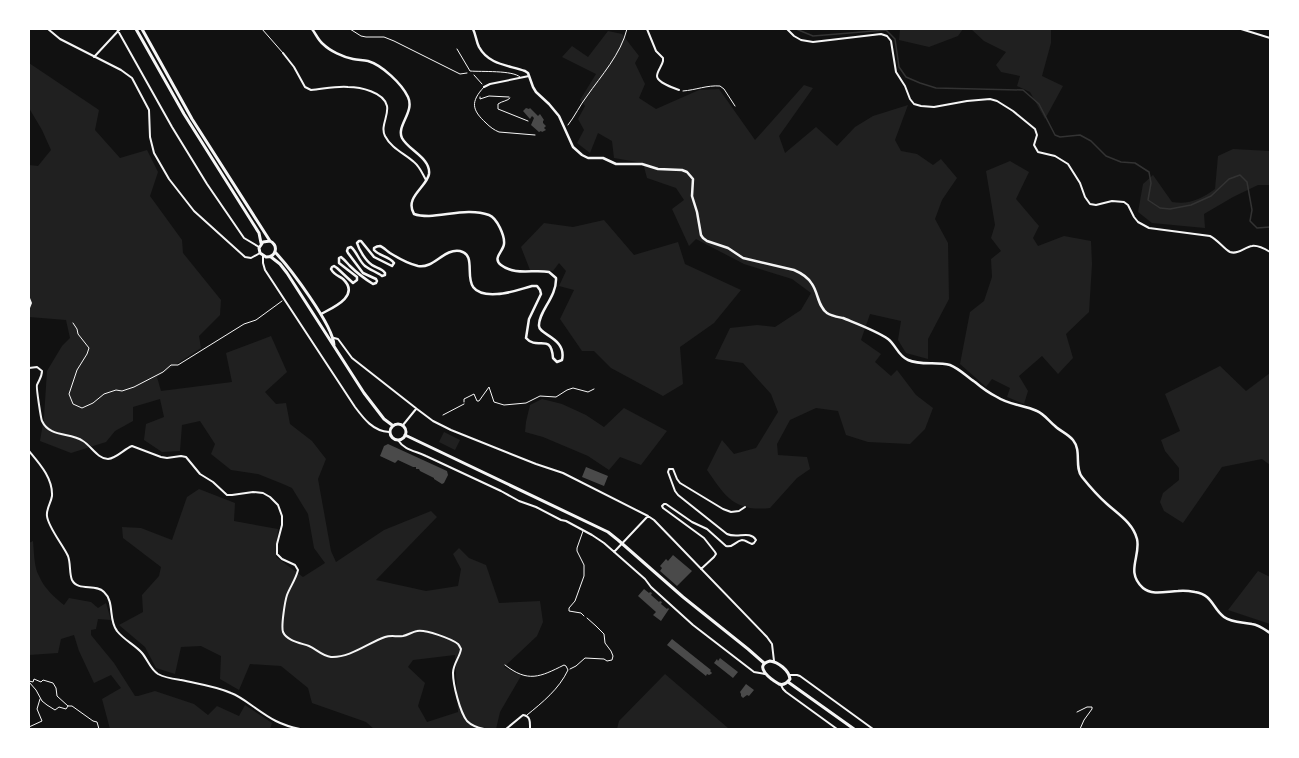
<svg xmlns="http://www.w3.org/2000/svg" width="1299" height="758" viewBox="0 0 1299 758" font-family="'Open Sans',sans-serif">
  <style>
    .green { fill: #202020; fill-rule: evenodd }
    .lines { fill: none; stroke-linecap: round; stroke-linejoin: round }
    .stream { stroke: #333; stroke-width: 1.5 }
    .building { fill: #4a4a4a }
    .path { stroke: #f5f5f5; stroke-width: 1 }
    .service { stroke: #f5f5f5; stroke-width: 1 }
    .minor { stroke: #f5f5f5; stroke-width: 2 }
    .tertiary { stroke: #f5f5f5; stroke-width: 2.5 }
    .primary { stroke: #f5f5f5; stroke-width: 3 }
  </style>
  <rect width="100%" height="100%" fill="#111"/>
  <path class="green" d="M900,29H963L958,36L929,47L899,40Z
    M971,29H1051V43L1042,76L1063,86L1045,119L1030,92L1017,86L1020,76L1001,72L996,65L1006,52L984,41Z
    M608,31L622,34L639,56L635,63L645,84L639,98L656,109L699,90L719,89L755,140L804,85L813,88L779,136L785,153L816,127L837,146L855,127L873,116L908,105L895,140L901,151L917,154L933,165L941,159L957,178L942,200L935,219L948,243L949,299L928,339V359L906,353L898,340L901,321L870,314L861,340L881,354L875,362L891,376L897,370L916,395L933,408L925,429L910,444L868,442L846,435L838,411L816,408L790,420L777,444L778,455L807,457L810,469L797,478L770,508C734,512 725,496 707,470L722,440L734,454L756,448L778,412L771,394L743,363L715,359L730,328L757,325L775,327L801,310L811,293L792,279L744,264L696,239L689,246L672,209L684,200L676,188L647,178L643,163L614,158L612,141L598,133L590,153L577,143L584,130L578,119L585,106L580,100L596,74L562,57L572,46L588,57Z
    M29,63L99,110L95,130L120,158L147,150L158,172L150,196L182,240L183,253L221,300L220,315L199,336L201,348L157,377L161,391L232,382L226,353L271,336L287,372L265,392L276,404L286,403L290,424L312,441L326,459L318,479L331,551L336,562L384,530L431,511L437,517L376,580L426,591L458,586L461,569L453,554L459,548L469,558L486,565L499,603L540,601L543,622L537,636L504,667L521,676L500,712L496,729H374L366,722L312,703L308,688L281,666L250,664L239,690L220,679L221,656L201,646L181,647L175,674L156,668L145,647L119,625L143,612L142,595L159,576L161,567L123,538L122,527L141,528L172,540L187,497L199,489L235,503L234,521L278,529L276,557L303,577L325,563L314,548L308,514L292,488L283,484L258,474L231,470L211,454L215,444L200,421L182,425L180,451L162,452L144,440L146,424L164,417L160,399L133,407V421L115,431L106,442L71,453L40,441L44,417L47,371L62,346L70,338L66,320L29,317V165L38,166L51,150L42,130L29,108ZM455,655L458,712L427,722L418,706L425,683L408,667L413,660Z
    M1233,149L1270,151V185H1258L1233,197L1204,214L1205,228L1152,223L1138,212L1143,184L1153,175L1172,202C1189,205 1201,199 1215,189L1218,156Z
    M1010,161L1029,172L1016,199L1039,226L1033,238L1038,246L1064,236L1091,241L1092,264L1089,312L1066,334L1073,358L1058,374L1042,356L1019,376L1028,391L1024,404L1007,397L1010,388L992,379L986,387L960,364L970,312L984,301L992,277L991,259L1001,251L991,238L995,225L986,171Z
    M604,220L634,255L678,242L685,264L741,290L714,323L680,347L683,384L663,396L611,368L594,351H582L560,319L574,290L559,286L566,271L559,263L553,271L530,270L521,247L544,223L573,227Z
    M1220,366L1246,391L1270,373V465L1262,459L1222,467L1183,523L1164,511L1160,502L1163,493L1179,480V468L1165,451L1161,440L1180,431L1165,394Z
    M542,399L562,404L586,415L604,427L624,408L667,431L641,465L620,457L609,470L588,456L543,437L525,432L526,422L530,405Z
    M444,432L460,440L455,450L439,442Z
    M33,541C34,551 34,568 39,576C44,588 54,597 64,605L69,598L91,602L98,608L106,603L111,620L98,619L96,629L91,630V635L114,663L135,696H138L155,691L194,704L208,715L217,706L239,716L245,705L272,723L270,729H110L102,699L121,688L111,675L94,683L79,651L74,635L61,639L58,653L29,655V543Z
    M1258,571L1270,577V624L1228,610Z
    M665,674L728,728L729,729H617L619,721Z"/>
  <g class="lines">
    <path class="stream" d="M796,29L813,36L886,30L895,39L899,67L906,77L920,83L936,88L1023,90L1039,104L1055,135L1060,137L1080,135L1091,141L1106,156L1121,162L1135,163L1149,172L1151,183L1148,200L1160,208L1170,209L1191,205L1211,196L1229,179L1240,175L1247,182L1252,210L1250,221L1257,228L1270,227"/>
  </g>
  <path class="building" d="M526,108L529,109L530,108L538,116L540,114L544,120L543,121V123L546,126L544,128L546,130L542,132L541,131L539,132L531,125L534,118L532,116L530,119L523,111Z
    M388,444L447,471L448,475L444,483L442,484L434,479V478L420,471L419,469H416V467H413L398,460L395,463L380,456L384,446Z
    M586,467L608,476L604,486L582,477Z
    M673,555L692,571L677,586L660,571L662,568L660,566L666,559L668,561Z
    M644,589L649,593L650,592L652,593L651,595L659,602L660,601L662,602L661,604L667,609L668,608L669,609L661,621L653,615L656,612L638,596Z
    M672,639L711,670L710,671L712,673L711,674L709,675L707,674L706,676L667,645Z
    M720,658L738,672L733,678L714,663L717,659L718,661Z
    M746,684L754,690L749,696L747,695L743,698L741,696V694L740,692Z"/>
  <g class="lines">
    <path class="path" d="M350,29L361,36L366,37H384L394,41L460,74L467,73
      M474,75L482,84
      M683,91C696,90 707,85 720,86L724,89L735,106
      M480,97V99L489,96L509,97
      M510,98C508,101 502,101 498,104V109L528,121
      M568,125C575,116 580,105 587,96C601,76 621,54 627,29
      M73,323L77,329L78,334L89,348L87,354L77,370L69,394L73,404L82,408L93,403L104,394L116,390L122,391L134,387L163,372L171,365H178L244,324L256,320L282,301
      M464,402V399L474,394L477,401H479L489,387L494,402L504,405L526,403L540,396L556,397L567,390L573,388L588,392L594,389
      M570,669L576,666L585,658L604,659L607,661L612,660L613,656L611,651L605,643L604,634L596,626L587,618
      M29,681L33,682L34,679L41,682L43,680L53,683L56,688L57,696L68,706H72L93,721L97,722L99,729
      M29,682L36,690L42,701L47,705L55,710L59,707L66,709L68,706
      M29,727L42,721L37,709L40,699"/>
    <path class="service" d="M262,29L283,53
      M457,49L470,71C481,72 513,70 520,77
      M484,87C470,102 472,110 486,123C490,127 494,130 499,132L535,135
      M443,415L464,404
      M583,531L577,548V551L584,565V576L575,601L569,608V611L581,613L584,616
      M505,665C528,683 540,677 564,665L566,666L568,670C559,689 543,702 527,715
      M1077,712L1087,707H1092V709L1084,720L1080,729"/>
    <path class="minor" d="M48,29L60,39L121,70L132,78L149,110L150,137L154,153L169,179L194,211L245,257L251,258L260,253
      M117,29L172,127L207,184L244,238L259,247
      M647,29L656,51L663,58V61C662,66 657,71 657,76C657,82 673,88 679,90
      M787,29L794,36L801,40L813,42L881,34L887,36L891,41L896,72L905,86L910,99L914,104L921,106L934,107L967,101L990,99L997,101L1013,111L1035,129L1037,135L1034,145L1038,152L1055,156L1068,164L1080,183L1085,197L1090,204L1096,205L1112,201L1124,202L1128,205L1134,217L1138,222L1149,228L1210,236C1218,240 1224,249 1230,252C1238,255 1245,247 1252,246C1258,245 1265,249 1270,252
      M1241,29L1270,38
      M283,53L294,67L305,87L311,90C323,89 336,86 348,87C360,87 384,92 387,106C389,116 380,126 385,136C391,148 405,154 414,162C420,167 422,173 426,180
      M94,57L120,29
      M484,87L490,84L529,76
      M263,256V263L265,270L355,407C364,419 373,431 389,432
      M29,298L31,303L29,308
      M334,338L338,339L352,358L417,409L433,421L451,430L536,464L563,473L648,516L654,520L767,637L772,644L774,661
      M29,368L37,367L42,371C42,377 39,380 37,385C36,387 41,419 42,421C50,438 70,432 83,441C91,446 98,459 108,459C117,458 124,449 132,446L161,457L167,458L181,456L186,457L200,474L213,482L227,495H232L253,492L263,493L270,497L278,505L282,516V525L277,544V554L282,559L295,565L298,570C296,579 290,587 287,595C285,601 281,626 283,632C287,641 301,643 309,646C316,649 322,656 331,657C350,658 368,643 385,637C391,635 397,637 403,636C408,635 412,632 417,631C425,629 452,639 458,644C459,645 460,647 461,649C460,657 453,664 453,673C453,685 460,712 467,721C471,725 479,728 484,729
      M403,425L416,409
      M398,440C404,450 416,451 426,456L501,491L519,501L536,507L561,520L566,521L592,535L604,543L645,579L651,587L693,625L754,672L765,674
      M29,451C39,463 53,478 52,496C51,503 46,509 47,516C48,527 63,545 68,556C71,564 69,573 72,580C78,592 96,583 104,592C115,602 108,620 117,631C124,640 135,645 142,653C148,660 150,669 158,674C165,678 174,679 181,680C198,684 215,686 231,693C239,696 247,702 254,707C271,719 280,725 300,729
      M614,552L648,516
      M701,569L714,557L716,554L715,552L704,538L663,508L662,506L664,504H666L692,522L707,529L726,546C734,548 735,541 742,540C745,540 749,543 752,544L754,543L756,540C750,530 737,539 727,534L678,495L675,491L668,472L669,469H673L677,479L680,483L723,509L731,512L739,511L745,507
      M790,675H797L800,676L873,729
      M781,685L783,689L786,692L837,729
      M506,729L523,715C531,716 530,723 530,729"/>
    <path class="tertiary" d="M312,29C316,34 318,40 323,44C330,51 343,57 353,59C358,60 363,60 368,61C382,65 402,84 408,97C415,112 396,126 402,138C408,150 431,158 429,174C427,187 404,197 414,214C419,216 423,216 429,216C449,215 470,208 489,215C497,218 505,236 504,244C503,252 492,258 501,265C515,276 534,269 549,272L556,278C557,297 538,312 539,326C539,335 567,338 562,360L557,362L553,358C551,332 537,351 526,338L529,319L541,294L540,290L537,286H532C521,289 508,294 497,294C451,297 483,256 460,251C444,248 434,269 418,266C409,264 398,258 390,253C387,251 383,247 380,246C377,246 377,246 374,248V250C379,256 389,256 394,263L392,266L374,257L361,241H359L357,243C359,250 366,261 372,265C376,268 382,268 385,273V275L382,276C377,272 370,270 365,266C359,261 357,252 351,247L348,248L347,251L348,253L363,273L376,279L377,281L376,283L373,284C365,279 357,273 350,266C347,263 345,260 341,257L339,258V263L357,277V280L353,283L337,268L334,266L332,267L331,269C334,275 339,276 343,279C361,296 332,308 321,314
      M473,29C476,35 476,41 479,47C489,65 508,65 525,71L528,73L533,87L536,92L549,104L559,116L573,147L582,155L588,158H603L616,164H642L658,169L682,170L687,172L693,179L692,196L697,212L701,235L703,238L707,241L728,248L743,258L794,270C801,273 808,277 812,284C818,292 818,307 827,313C831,316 838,317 843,318C855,323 877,331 888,339C896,345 898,356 908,360C921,366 937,361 950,365C960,369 967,377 975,382C982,388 989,393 997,397C1009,405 1024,405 1037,411C1044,414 1049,421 1055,426C1060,431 1068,434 1073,440C1082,451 1074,467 1082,477C1090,487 1098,496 1107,504C1118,514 1133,523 1137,539C1141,556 1125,572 1143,588C1152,596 1168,591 1178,591C1184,590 1190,591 1195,592C1213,595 1212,608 1224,617C1232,623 1243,622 1252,624C1259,625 1264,629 1270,633"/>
    <path class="primary" d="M136,29L184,114L259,233L261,243
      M142,29L192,119L270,241C279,246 276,257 266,257L260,253L259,248L263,242L270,241
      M275,252C290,268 333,325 334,345
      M271,257L280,264L287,273L364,393L384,419L392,425
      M390 432a8 8 0 1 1 16 0a8 8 0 1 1-16 0Z
      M405,435L608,532L618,540L683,597L748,649L764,663
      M770,661C778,662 789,670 790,679C787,683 784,686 779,684C772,680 752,666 770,661Z
      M788,682L854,729"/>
  </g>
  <rect width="1299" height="758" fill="none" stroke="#ffffff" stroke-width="60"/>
</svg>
